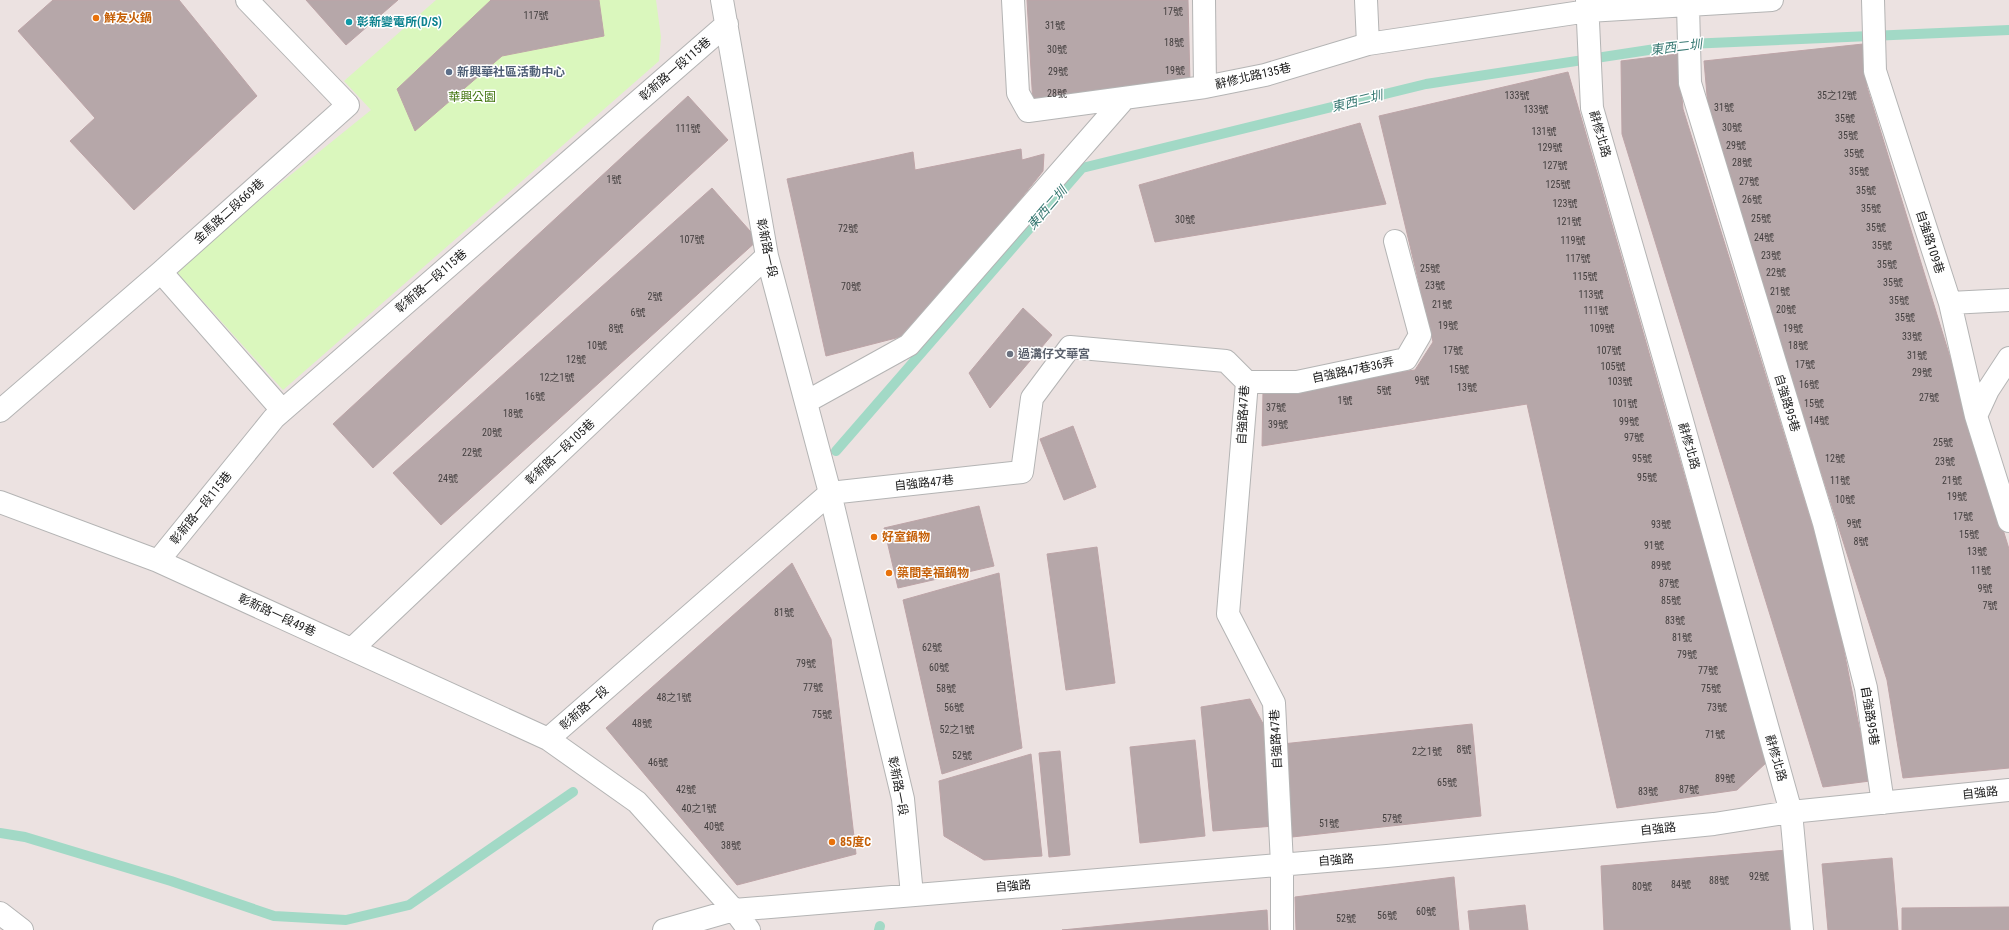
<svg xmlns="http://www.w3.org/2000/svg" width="2009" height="930" viewBox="0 0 2009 930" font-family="'Roboto Condensed','Noto Sans TC',sans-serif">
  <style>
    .park { fill: #daf7bd }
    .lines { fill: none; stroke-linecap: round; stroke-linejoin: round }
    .stream { stroke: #a2d9c6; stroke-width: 10 }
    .building { fill: #b6a7a9; stroke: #bda4a7 }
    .minor-casing { stroke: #b4b4b4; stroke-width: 24 }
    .minor { stroke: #fff; stroke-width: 22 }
    .food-dot { fill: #e8710a; stroke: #fff; stroke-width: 1.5 }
    .culture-dot { fill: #0f9aa8; stroke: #fff; stroke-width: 1.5 }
    .service-dot { fill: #5c6f8a; stroke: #fff; stroke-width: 1.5 }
    .worship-dot { fill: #6b7280; stroke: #fff; stroke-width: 1.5 }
    .labels { text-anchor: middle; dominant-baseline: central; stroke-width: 3; stroke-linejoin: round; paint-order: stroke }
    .number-label { font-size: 10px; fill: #423e3e }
    .food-label { font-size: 12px; font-weight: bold; fill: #c56008; stroke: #fff; text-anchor: start }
    .culture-label { font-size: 12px; font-weight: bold; fill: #0d838f; stroke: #fff; text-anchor: start }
    .street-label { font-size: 12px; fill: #1b1b1b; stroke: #fff }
    .service-label { font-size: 12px; font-weight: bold; fill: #4e5e75; stroke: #fff; text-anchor: start }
    .park-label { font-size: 12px; fill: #41740e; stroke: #fff }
    .worship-label { font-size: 12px; font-weight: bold; fill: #5b616d; stroke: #fff; text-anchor: start }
    .water-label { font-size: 13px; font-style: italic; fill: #3a7a74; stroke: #fff }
  </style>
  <rect width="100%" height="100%" fill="#ece2e1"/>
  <path class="park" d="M436,0H656L661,37L659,61L283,390L174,269L371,110L344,81Z"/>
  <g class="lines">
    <path class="stream" d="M836,451L1082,168L1426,84L1688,44L2009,30
      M0,833L25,837L171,881L274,916L346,920L409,905L573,792
      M879,930L880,926"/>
  </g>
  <path class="building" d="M53,0H179L257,96L134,210L70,141L95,118L18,31Z
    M306,0H398L346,45Z
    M491,0H599L604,36L502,56L415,131L397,89Z
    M1027,0H1188L1190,83L1033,105Z
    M1863,44L1867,87L2009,549V768L1903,778L1887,680L1709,118L1704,61Z
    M1678,54L1683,109L1831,586L1870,781L1823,787L1622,134L1621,61Z
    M1568,72L1767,762L1737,790L1617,808L1527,404L1262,446L1263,391L1415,370L1433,342L1379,116Z
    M688,96L728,140L373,468L333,424Z
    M1360,123L1386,204L1155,242L1139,185Z
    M1021,149L1022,160L1044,154L1043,171L960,275L939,294L900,337L826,356L787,179L913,152L915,170Z
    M712,188L758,240L441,525L393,473Z
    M1023,308L1052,335L990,408L969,373Z
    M1073,426L1096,487L1064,500L1040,439Z
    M979,506L994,566L898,588L884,528Z
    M1097,547L1115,683L1066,690L1047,554Z
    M792,563L831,639L856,854L737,885L606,728Z
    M999,573L1022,748L942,774L903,600Z
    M1250,699L1269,735L1274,826L1213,831L1201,707Z
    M1472,724L1481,816L1292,837L1282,744Z
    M1195,740L1205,836L1140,843L1130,747Z
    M1060,751L1070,855L1049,857L1039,753Z
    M1031,754L1042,856L984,860L944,836L939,781Z
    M1787,850L1794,930H1604L1601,866Z
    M1892,858L1898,930H1828L1822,864Z
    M1454,877L1459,930H1296L1295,897Z
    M1525,905L1528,930H1470L1468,911Z
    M2009,907V930H1902V908Z
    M1267,910L1268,930H1062Z"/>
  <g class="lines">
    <g class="minor-casing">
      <path id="minor" d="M722,0L767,256L830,493L903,799L912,895
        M1013,0L1018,93L1028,111L1205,87L1265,75L1368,44L1588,11L1772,0
        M1204,0L1205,87
        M1366,0L1368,44
        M1587,0L1592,108L1681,417L1791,812L1802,930
        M1873,0L1875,71L1950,303L1976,416
        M1688,5L1690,83L1824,523L1866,688L1883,803
        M161,272L282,410
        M1950,303L2009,300
        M2009,358L1988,390L1976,416L2009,521
        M1247,382H1297L1406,359L1420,335L1395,241
        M806,402L909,345L1124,99
        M0,411L161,272L348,105L247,0
        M0,502L158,561L548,739L637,802L734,910L749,930
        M158,561L274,418L727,24
        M352,649L767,256
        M548,739L830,493L1022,472L1032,398L1070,347L1226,361L1247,382L1228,614L1274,703L1282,864V930
        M0,913L22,930
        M664,930L734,910L1387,856L1714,824L1791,812L2009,790"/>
    </g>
    <use href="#minor" class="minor"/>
  </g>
  <g class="food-dot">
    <circle cx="96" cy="18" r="4"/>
    <circle cx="874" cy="537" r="4"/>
    <circle cx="889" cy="573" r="4"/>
    <circle cx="832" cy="842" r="4"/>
  </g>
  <circle class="culture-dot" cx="349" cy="22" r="4"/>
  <circle class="service-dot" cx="449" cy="72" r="4"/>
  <circle class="worship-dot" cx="1010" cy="354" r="4"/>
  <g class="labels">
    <g class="number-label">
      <text x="1173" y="11">17號</text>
      <text x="536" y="15">117號</text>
      <text x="1055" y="25">31號</text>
      <text x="1174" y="42">18號</text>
      <text x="1057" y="49">30號</text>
      <text x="1175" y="70">19號</text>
      <text x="1058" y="71">29號</text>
      <text x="1057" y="93">28號</text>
      <text x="1517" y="95">133號</text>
      <text x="1837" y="95">35之12號</text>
      <text x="1724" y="107">31號</text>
      <text x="1536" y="109">133號</text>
      <text x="1845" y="118">35號</text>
      <text x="1732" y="127">30號</text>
      <text x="688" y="128">111號</text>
      <text x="1544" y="131">131號</text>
      <text x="1848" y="135">35號</text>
      <text x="1736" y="145">29號</text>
      <text x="1550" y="147">129號</text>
      <text x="1854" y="153">35號</text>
      <text x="1742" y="162">28號</text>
      <text x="1555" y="165">127號</text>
      <text x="1859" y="171">35號</text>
      <text x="614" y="179">1號</text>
      <text x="1749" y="181">27號</text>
      <text x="1558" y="184">125號</text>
      <text x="1866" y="190">35號</text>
      <text x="1752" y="199">26號</text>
      <text x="1565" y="203">123號</text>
      <text x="1871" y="208">35號</text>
      <text x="1761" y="218">25號</text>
      <text x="1185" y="219">30號</text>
      <text x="1569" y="221">121號</text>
      <text x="1876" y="227">35號</text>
      <text x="848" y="228">72號</text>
      <text x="1764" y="237">24號</text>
      <text x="692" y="239">107號</text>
      <text x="1573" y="240">119號</text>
      <text x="1882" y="245">35號</text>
      <text x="1771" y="255">23號</text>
      <text x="1578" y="258">117號</text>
      <text x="1887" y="264">35號</text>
      <text x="1430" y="268">25號</text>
      <text x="1776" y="272">22號</text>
      <text x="1585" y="276">115號</text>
      <text x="1893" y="282">35號</text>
      <text x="1435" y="285">23號</text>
      <text x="851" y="286">70號</text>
      <text x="1780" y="291">21號</text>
      <text x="1591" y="294">113號</text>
      <text x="655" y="296">2號</text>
      <text x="1899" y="300">35號</text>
      <text x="1442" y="304">21號</text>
      <text x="1786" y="309">20號</text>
      <text x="1596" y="310">111號</text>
      <text x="638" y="312">6號</text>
      <text x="1905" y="317">35號</text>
      <text x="1448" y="325">19號</text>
      <text x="616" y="328">8號</text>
      <text x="1602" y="328">109號</text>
      <text x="1793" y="328">19號</text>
      <text x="1912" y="336">33號</text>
      <text x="597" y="345">10號</text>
      <text x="1798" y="345">18號</text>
      <text x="1453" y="350">17號</text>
      <text x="1609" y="350">107號</text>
      <text x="1917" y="355">31號</text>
      <text x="576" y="359">12號</text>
      <text x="1805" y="364">17號</text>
      <text x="1613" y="366">105號</text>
      <text x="1459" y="369">15號</text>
      <text x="1922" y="372">29號</text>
      <text x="557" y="377">12之1號</text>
      <text x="1422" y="380">9號</text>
      <text x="1620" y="381">103號</text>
      <text x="1809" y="384">16號</text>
      <text x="1467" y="387">13號</text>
      <text x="1384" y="390">5號</text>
      <text x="535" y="396">16號</text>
      <text x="1929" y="397">27號</text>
      <text x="1345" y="400">1號</text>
      <text x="1625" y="403">101號</text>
      <text x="1814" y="403">15號</text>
      <text x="1276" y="407">37號</text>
      <text x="513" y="413">18號</text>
      <text x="1819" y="420">14號</text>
      <text x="1629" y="421">99號</text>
      <text x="1278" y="424">39號</text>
      <text x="492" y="432">20號</text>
      <text x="1634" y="437">97號</text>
      <text x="1943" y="442">25號</text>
      <text x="472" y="452">22號</text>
      <text x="1642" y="458">95號</text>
      <text x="1835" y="458">12號</text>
      <text x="1945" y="461">23號</text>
      <text x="1647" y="477">95號</text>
      <text x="448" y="478">24號</text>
      <text x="1840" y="480">11號</text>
      <text x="1952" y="480">21號</text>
      <text x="1957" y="496">19號</text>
      <text x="1845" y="499">10號</text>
      <text x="1963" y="516">17號</text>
      <text x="1854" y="523">9號</text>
      <text x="1661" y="524">93號</text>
      <text x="1969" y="534">15號</text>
      <text x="1861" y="541">8號</text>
      <text x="1654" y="545">91號</text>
      <text x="1977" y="551">13號</text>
      <text x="1661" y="565">89號</text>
      <text x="1981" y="570">11號</text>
      <text x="1669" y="583">87號</text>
      <text x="1985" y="588">9號</text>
      <text x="1671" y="600">85號</text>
      <text x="1990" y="605">7號</text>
      <text x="784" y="612">81號</text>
      <text x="1675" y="620">83號</text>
      <text x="1682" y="637">81號</text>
      <text x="932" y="647">62號</text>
      <text x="1687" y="654">79號</text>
      <text x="806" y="663">79號</text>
      <text x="939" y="667">60號</text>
      <text x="1708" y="670">77號</text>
      <text x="813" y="687">77號</text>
      <text x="946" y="688">58號</text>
      <text x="1711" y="688">75號</text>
      <text x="674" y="697">48之1號</text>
      <text x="954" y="707">56號</text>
      <text x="1717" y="707">73號</text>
      <text x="822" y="714">75號</text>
      <text x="642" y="723">48號</text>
      <text x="957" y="729">52之1號</text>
      <text x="1715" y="734">71號</text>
      <text x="1464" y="749">8號</text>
      <text x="1427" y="751">2之1號</text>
      <text x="962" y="755">52號</text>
      <text x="658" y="762">46號</text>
      <text x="1725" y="778">89號</text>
      <text x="1447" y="782">65號</text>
      <text x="686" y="789">42號</text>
      <text x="1689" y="789">87號</text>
      <text x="1648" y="791">83號</text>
      <text x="699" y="808">40之1號</text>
      <text x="1392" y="818">57號</text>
      <text x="1329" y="823">51號</text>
      <text x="714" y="826">40號</text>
      <text x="731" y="845">38號</text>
      <text x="1759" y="876">92號</text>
      <text x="1719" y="880">88號</text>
      <text x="1681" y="884">84號</text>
      <text x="1642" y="886">80號</text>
      <text x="1426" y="911">60號</text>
      <text x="1387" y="915">56號</text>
      <text x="1346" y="918">52號</text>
    </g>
    <g class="food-label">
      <text x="104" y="18">鮮友火鍋</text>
      <text x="882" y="537">好室鍋物</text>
      <text x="897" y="573">築間幸福鍋物</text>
      <text x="840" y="842">85度C</text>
    </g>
    <g class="culture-label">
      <text x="357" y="22">彰新變電所(D/S)</text>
    </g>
    <g class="street-label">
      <text transform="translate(675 69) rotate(-41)">彰新路一段115巷</text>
      <text transform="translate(1253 76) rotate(-13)">辭修北路135巷</text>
      <text transform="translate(1600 134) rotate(74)">辭修北路</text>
      <text transform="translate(229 211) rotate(-42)">金馬路二段669巷</text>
      <text transform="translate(1930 242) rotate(72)">自強路109巷</text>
      <text transform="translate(767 248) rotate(78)">彰新路一段</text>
      <text transform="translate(431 281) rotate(-41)">彰新路一段115巷</text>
      <text transform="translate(1353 370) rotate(-12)">自強路47巷36弄</text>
      <text transform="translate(1787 403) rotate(73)">自強路95巷</text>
      <text transform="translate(1243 415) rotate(-87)">自強路47巷</text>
      <text transform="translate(1689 446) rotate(74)">辭修北路</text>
      <text transform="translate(560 452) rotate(-43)">彰新路一段105巷</text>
      <text transform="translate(924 483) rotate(-6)">自強路47巷</text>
      <text transform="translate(201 508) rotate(-51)">彰新路一段115巷</text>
      <text transform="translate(277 615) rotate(25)">彰新路一段49巷</text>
      <text transform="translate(584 708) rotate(-41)">彰新路一段</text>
      <text transform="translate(1870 716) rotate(81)">自強路95巷</text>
      <text transform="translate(1276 739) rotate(-93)">自強路47巷</text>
      <text transform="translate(1776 758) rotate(74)">辭修北路</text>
      <text transform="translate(898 786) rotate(79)">彰新路一段</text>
      <text transform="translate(1980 793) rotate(-6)">自強路</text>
      <text transform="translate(1658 829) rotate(-6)">自強路</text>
      <text transform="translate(1336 860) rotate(-5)">自強路</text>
      <text transform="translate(1013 886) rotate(-5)">自強路</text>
    </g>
    <g class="service-label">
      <text x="457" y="72">新興華社區活動中心</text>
    </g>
    <g class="park-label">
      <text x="472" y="97">華興公園</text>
    </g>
    <g class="worship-label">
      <text x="1018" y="354">過溝仔文華宮</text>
    </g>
    <g class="water-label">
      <text transform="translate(1676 47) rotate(-7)">東西二圳</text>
      <text transform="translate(1357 101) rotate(-14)">東西二圳</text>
      <text transform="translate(1047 208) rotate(-49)">東西二圳</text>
    </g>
  </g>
</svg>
